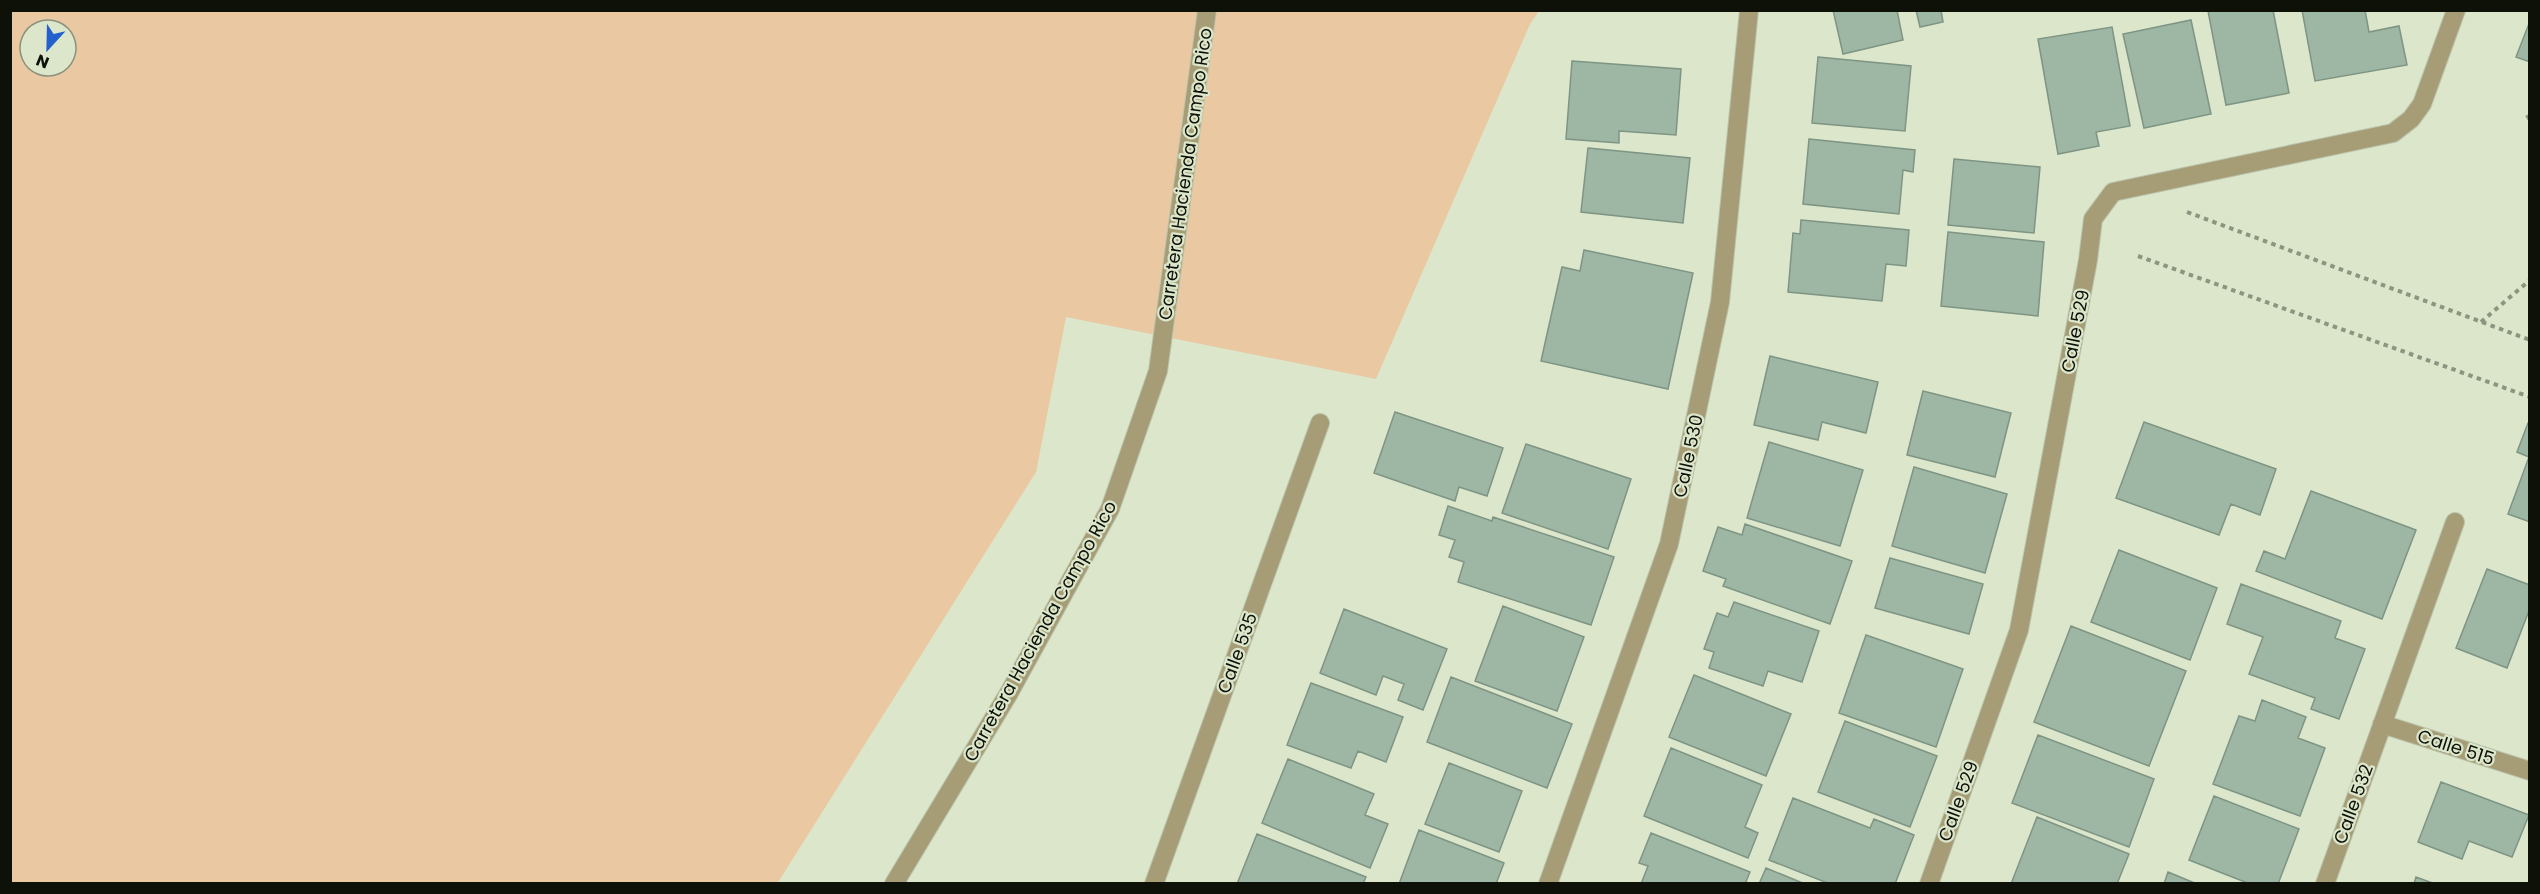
<svg xmlns="http://www.w3.org/2000/svg" width="2540" height="894" viewBox="0 0 2540 894" font-family="Poppins,sans-serif">
  <style>
    .green { fill: #e9c8a2; fill-rule: evenodd }
    .building { fill: #9eb6a4; stroke: #7e9584; stroke-width: 1.5 }
    .lines { fill: none; stroke-linecap: round; stroke-linejoin: round }
    .minor-casing { stroke: #bac4ac; stroke-width: 20 }
    .path { stroke: #8d9580; stroke-width: 4; stroke-dasharray: 4.5 4.5; stroke-linecap: butt }
    .minor { stroke: #a69d76; stroke-width: 18 }
    .labels { text-anchor: middle; dominant-baseline: central; stroke-width: 4.5; stroke-linejoin: round; paint-order: stroke }
    .street-label { font-size: 18px; fill: #0e1108; stroke: #dbe6cb }
  </style>
  <rect width="100%" height="100%" fill="#dbe6cb"/>
  <path class="green" d="M10,11H1539L1530,24L1376,379L1066,317L1036,472L777,884L11,883ZM30,30H66V66H30Z"/>
  <path class="building" d="M1833,10H1897L1903,40L1843,54Z
    M1916,10H1941L1943,22L1920,27Z
    M2273,10L2289,93L2226,105L2208,11Z
    M2302,10H2365L2369,32L2399,26L2407,65L2315,81Z
    M2191,20L2211,114L2144,128L2123,34Z
    M2530,21V62L2516,57Z
    M2112,27L2130,126L2096,132L2099,146L2058,154L2038,39Z
    M1818,57L1911,66L1905,131L1812,123Z
    M1572,61L1681,69L1676,135L1619,131V143L1566,139Z
    M1809,139L1915,150L1913,172L1903,170L1899,214L1803,204Z
    M1588,148L1690,158L1683,223L1581,212Z
    M1954,159L2040,167L2034,233L1948,225Z
    M1801,220L1909,230L1906,266L1886,264L1882,301L1788,292L1793,233L1800,234Z
    M1948,232L2044,242L2038,316L1941,306Z
    M1584,250L1693,273L1668,389L1541,361L1562,267L1580,271Z
    M1770,356L1878,382L1866,433L1822,422L1818,440L1754,425Z
    M1923,391L2011,413L1995,477L1907,455Z
    M1395,412L1503,448L1487,496L1459,487L1455,501L1374,473Z
    M2144,422L2276,469L2260,515L2231,504L2219,535L2116,498Z
    M2528,423H2530V522L2508,514L2529,457L2517,452Z
    M1769,442L1863,470L1840,546L1747,518Z
    M1526,444L1631,479L1608,549L1502,513Z
    M1914,467L2007,494L1985,573L1892,546Z
    M2311,491L2416,530L2382,619L2256,571L2264,551L2285,559Z
    M1448,506L1492,521L1493,517L1614,557L1591,625L1458,582L1464,562L1449,557L1455,540L1439,535Z
    M1745,524L1852,561L1830,624L1723,586L1726,579L1703,571L1718,527L1742,535Z
    M2119,550L2217,588L2190,660L2091,622Z
    M1890,558L1983,584L1969,634L1875,608Z
    M2487,569L2530,585V608L2507,668L2456,648Z
    M2241,584L2341,621L2335,638L2365,649L2339,719L2311,709L2315,698L2249,674L2263,637L2227,624Z
    M1734,602L1819,631L1802,682L1768,671L1763,686L1709,668L1714,652L1704,649L1717,613L1728,617Z
    M1503,606L1584,637L1557,711L1475,681Z
    M1344,609L1447,649L1423,710L1398,700L1404,684L1383,676L1376,695L1320,673Z
    M2071,626L2186,671L2149,766L2034,722Z
    M1866,635L1963,669L1936,747L1839,713Z
    M1694,675L1791,714L1766,776L1669,737Z
    M1451,677L1572,724L1547,788L1427,742Z
    M1311,683L1403,717L1386,762L1358,751L1351,768L1287,745Z
    M2262,700L2306,717L2298,738L2325,748L2300,816L2213,784L2239,716L2255,721Z
    M1845,721L1937,756L1910,827L1818,792Z
    M2038,735L2154,779L2129,847L2012,803Z
    M1671,748L1762,785L1745,827L1758,833L1748,858L1644,816Z
    M1288,759L1374,794L1365,815L1388,824L1370,868L1262,823Z
    M1449,763L1522,791L1499,852L1425,824Z
    M2441,782L2529,815L2512,857L2469,841L2462,859L2418,842Z
    M2214,796L2299,829L2278,884H2250L2189,860Z
    M1793,798L1870,828L1874,819L1914,835L1895,884H1830L1769,860Z
    M2037,817L2129,854L2117,884H2011Z
    M1419,830L1504,863L1496,884H1399Z
    M1651,833L1750,872L1745,884H1641L1648,866L1639,863Z
    M1257,834L1366,877L1363,884H1237Z
    M1766,868L1805,884H1759Z
    M2168,872L2197,884H2164Z
    M2416,877L2435,884H2414Z"/>
  <g class="lines">
    <g class="minor-casing">
      <path id="minor" d="M2382,724L2530,771
        M894,884L1009,693L1110,509L1158,371L1207,10
        M1154,884L1320,423
        M1548,884L1669,544L1720,302L1749,10
        M1929,884L2019,630L2088,260L2093,219L2113,192L2393,133L2411,119L2422,104L2456,10
        M2325,884L2455,522"/>
    </g>
    <path class="path" d="M2527,115L2530,120
      M2187,212L2530,340
      M2138,256L2530,397
      M2481,322L2530,280"/>
    <use href="#minor" class="minor"/>
  </g>
  <g class="labels">
    <g class="street-label">
      <text transform="translate(1185 174) rotate(-82)">Carretera Hacienda Campo Rico</text>
      <text transform="translate(2075 331) rotate(-79)">Calle 529</text>
      <text transform="translate(1688 456) rotate(-78)">Calle 530</text>
      <text transform="translate(1040 631) rotate(-61)">Carretera Hacienda Campo Rico</text>
      <text transform="translate(1237 653) rotate(-70)">Calle 535</text>
      <text transform="translate(2456 747) rotate(18)">Calle 515</text>
      <text transform="translate(1958 801) rotate(-70)">Calle 529</text>
      <text transform="translate(2353 804) rotate(-70)">Calle 532</text>
    </g>
  </g>
  <rect width="2540" height="894" fill="none" stroke="#0e1108" stroke-width="24"/>
  <g transform="translate(48 48) rotate(202)"><circle r="28" fill="#dbe6cb" stroke="#89917d" stroke-width="1.5"/>
  <path d="M0-4.5L10 22L0 15L-10 22Z" fill="#2260cd"/>
  <text y="-9" font-size="16" font-weight="bold" text-anchor="middle" fill="#0e1108">N</text>
  </g>
</svg>
